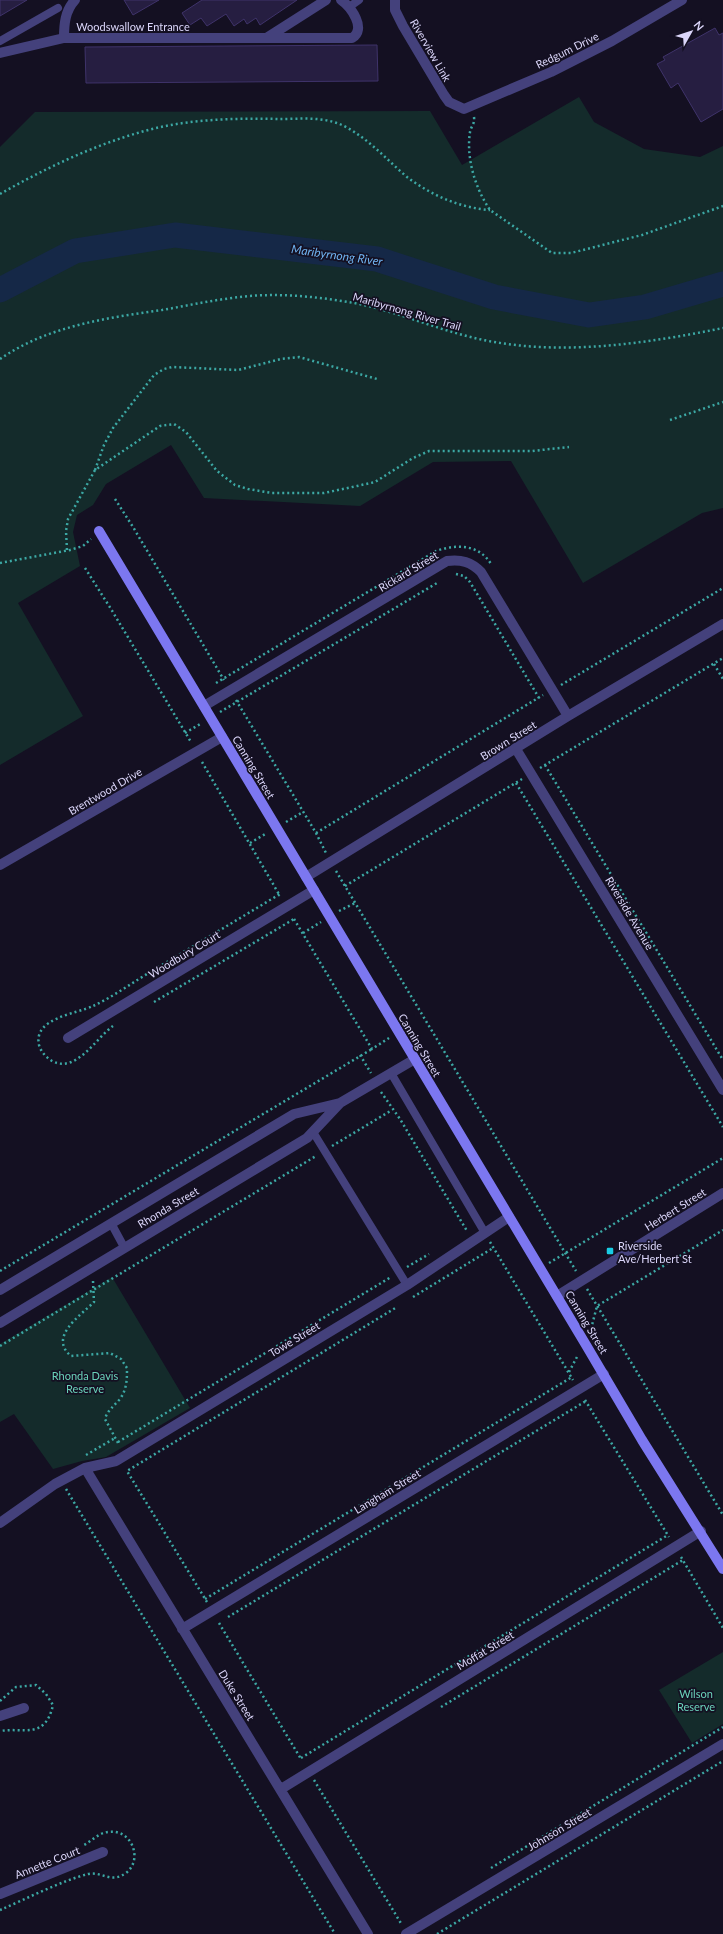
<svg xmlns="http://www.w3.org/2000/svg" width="723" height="1934" viewBox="0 0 723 1934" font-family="Lato,sans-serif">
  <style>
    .green { fill: #142b2b }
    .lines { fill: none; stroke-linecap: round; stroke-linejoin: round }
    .river { stroke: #152847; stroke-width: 25 }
    .building { fill: #261e41; stroke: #3f336a }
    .path { stroke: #3ca8a4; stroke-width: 2.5; stroke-dasharray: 2 3; stroke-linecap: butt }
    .lane { stroke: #44417c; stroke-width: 8 }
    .street { stroke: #44417c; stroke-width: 10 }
    .secondary { stroke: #7c77f0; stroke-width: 10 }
    .poi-dot { fill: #19cce3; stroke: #141022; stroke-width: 1.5 }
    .labels { text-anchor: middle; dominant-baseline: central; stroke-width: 3.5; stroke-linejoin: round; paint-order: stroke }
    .street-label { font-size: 11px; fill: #dbd6fa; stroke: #141022 }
    .poi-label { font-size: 11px; fill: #dbd6fa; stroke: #141022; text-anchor: start }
    .park-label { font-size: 11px; fill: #6ad2ba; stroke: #141022 }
    .water-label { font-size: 12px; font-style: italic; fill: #6fb2ef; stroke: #141022 }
  </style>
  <rect width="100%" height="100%" fill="#141022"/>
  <path class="green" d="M579,97L594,122L644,149L700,157L723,146V508L702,513L583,583L511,461L433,462L360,506L204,498L171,445L106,484L93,505L77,515L73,532L80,566L18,603L83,716L0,765V147L35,112L430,111L462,165Z
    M112,1277L190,1408L106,1457L82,1461L53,1469L14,1414L0,1422V1344Z
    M723,1652V1724L692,1743L659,1690Z"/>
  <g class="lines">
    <path class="river" d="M0,290L75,251L175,235L377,259L494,297L589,315L645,307L723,284"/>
  </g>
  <path class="building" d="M0,0H27L0,16Z
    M124,0H159L133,15Z
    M202,0H297L260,25L256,18L247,24L244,19L234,26L226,14L207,26L201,18L190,25L182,13Z
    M715,28L719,35L723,33V109L701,122L678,83L671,88L657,64L665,60L663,57Z
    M377,45L378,81L86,83L85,47Z"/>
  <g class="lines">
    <path class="path" d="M474,117C475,124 471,126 470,132C466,158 475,188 490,210L552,253H571L642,235L723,206
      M0,194C44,169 92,146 141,132C185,119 233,118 279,119C300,119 324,116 344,126C369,139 386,159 407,177C431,195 460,208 490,210
      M0,359C48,326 106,318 162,310C185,306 208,301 232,298C272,292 314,296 354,303C401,312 446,334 494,342C569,355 649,343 723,328
      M670,420L723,402
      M95,470L104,445L113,428L154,375L164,369L172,367L238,370L281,359L299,357L377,379
      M115,499L133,527L224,680
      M67,550L66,531L68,519L95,470L160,426L174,424L186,432L217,471L235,485L248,489L272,493H324L357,486L375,482L413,458L429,451H532L569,447
      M0,563L70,550L83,546L91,539
      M85,568L111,609L191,742
      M456,574L464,576L470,582L539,698
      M714,664L723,679
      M216,683L436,551C456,544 479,544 491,564
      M561,685L723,588
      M236,700L316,833L326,853
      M220,712L437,583
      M185,733L202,723
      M202,762L280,896
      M545,765L723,1060
      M540,768L723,658
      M516,783L723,1127
      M286,822L303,812
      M316,833L543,695
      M250,843L267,833
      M336,871L576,1271
      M345,886L522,779
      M339,911L355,903
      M294,919L372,1049L389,1038
      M303,933L321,922
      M154,1002L294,919
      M113,1026C96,1038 76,1074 52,1061C46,1057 41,1052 39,1045C33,1018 76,1014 93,1006C113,997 133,982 152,971C195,945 237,920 280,894
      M360,1055L371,1073
      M381,1092L400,1119L467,1231
      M332,1146L392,1110
      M490,1242L573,1380
      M549,1263L723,1158
      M407,1267L429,1254
      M0,1271L372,1049
      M93,1281L94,1302C80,1316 48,1337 71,1356L110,1353L121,1359L127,1368C127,1379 127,1389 120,1399C114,1406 107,1411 105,1419L118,1443
      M587,1289L723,1515
      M413,1297L493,1248
      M591,1329L597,1306L723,1230
      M0,1346L316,1156
      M569,1372L578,1355
      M585,1400L669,1537
      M118,1442L391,1277
      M86,1455L115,1438
      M66,1489L335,1934
      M681,1557L723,1628
      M205,1599L572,1377
      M207,1602L127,1471L397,1307
      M228,1617L586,1401
      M219,1623L301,1759
      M0,1701L16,1687L36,1685L46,1694L53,1705C45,1740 24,1727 0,1731
      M441,1707L683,1560
      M301,1758L668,1535
      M314,1780L402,1925
      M491,1868L723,1727
      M0,1910C26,1899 61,1881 88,1874C102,1871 111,1884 126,1873C144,1859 131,1828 108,1832C98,1833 91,1842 82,1846
      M437,1934L723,1761"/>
    <path class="lane" d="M349,7L359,0
      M0,41L58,8
      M391,1073L485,1233
      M313,1132L407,1285
      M111,1223L124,1247"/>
    <path class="street" d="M395,0V10L403,26L444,95L449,102L464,109L551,72L612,41L682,0
      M268,37L326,0
      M64,38C64,24 65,11 75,0
      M0,53L64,38H352C367,29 351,7 341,0
      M204,706L447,561C461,559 471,562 481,572L568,716
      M516,749L723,1090
      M0,865L222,737
      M306,877L568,716L723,624
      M68,1038L314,890
      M0,1290L294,1114L340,1103
      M557,1296L723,1193
      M0,1323L307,1138L340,1103L415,1059
      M85,1468L368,1934
      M0,1523L55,1484L85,1468L116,1461L407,1285L509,1217
      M182,1629L604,1374
      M0,1716L24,1708
      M281,1789L701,1531
      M0,1894L103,1852
      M406,1934L723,1744"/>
    <path class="secondary" d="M99,531L586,1345L642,1440L723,1569"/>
  </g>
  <rect class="poi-dot" x="606" y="1247" width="8" height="8" rx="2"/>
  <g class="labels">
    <g class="street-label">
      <text x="133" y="26">Woodswallow Entrance</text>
      <text transform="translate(431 50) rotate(60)">Riverview Link</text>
      <text transform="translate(567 50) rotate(-26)">Redgum Drive</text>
      <text transform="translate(407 311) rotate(16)">Maribyrnong River Trail</text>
      <text transform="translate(408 571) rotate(-31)">Rickard Street</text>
      <text transform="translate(508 740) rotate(-32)">Brown Street</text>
      <text transform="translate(254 767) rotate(59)">Canning Street</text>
      <text transform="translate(105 791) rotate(-30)">Brentwood Drive</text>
      <text transform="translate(630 913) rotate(59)">Riverside Avenue</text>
      <text transform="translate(184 954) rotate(-31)">Woodbury Court</text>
      <text transform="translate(420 1045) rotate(59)">Canning Street</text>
      <text transform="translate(168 1207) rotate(-31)">Rhonda Street</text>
      <text transform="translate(675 1209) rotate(-32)">Herbert Street</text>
      <text transform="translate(587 1322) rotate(59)">Canning Street</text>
      <text transform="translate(294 1339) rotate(-31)">Towe Street</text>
      <text transform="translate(387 1491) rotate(-31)">Langham Street</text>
      <text transform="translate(485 1650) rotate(-31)">Moffat Street</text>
      <text transform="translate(237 1695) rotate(58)">Duke Street</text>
      <text transform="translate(559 1829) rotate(-31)">Johnson Street</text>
      <text transform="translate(47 1862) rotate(-22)">Annette Court</text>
    </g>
    <g class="poi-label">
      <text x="618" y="1245">Riverside<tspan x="618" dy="13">Ave/Herbert St</tspan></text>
    </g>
    <g class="park-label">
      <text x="85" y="1375">Rhonda Davis<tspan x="85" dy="13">Reserve</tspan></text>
      <text x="696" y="1693">Wilson<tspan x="696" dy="13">Reserve</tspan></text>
    </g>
    <g class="water-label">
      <text transform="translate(337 255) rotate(8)">Maribyrnong River</text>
    </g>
  </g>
  <g transform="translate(691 32) rotate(51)" stroke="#141022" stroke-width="3" paint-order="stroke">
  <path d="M0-3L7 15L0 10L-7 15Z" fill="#dbd6fa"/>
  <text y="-6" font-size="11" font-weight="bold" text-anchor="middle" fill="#dbd6fa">N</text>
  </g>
</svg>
